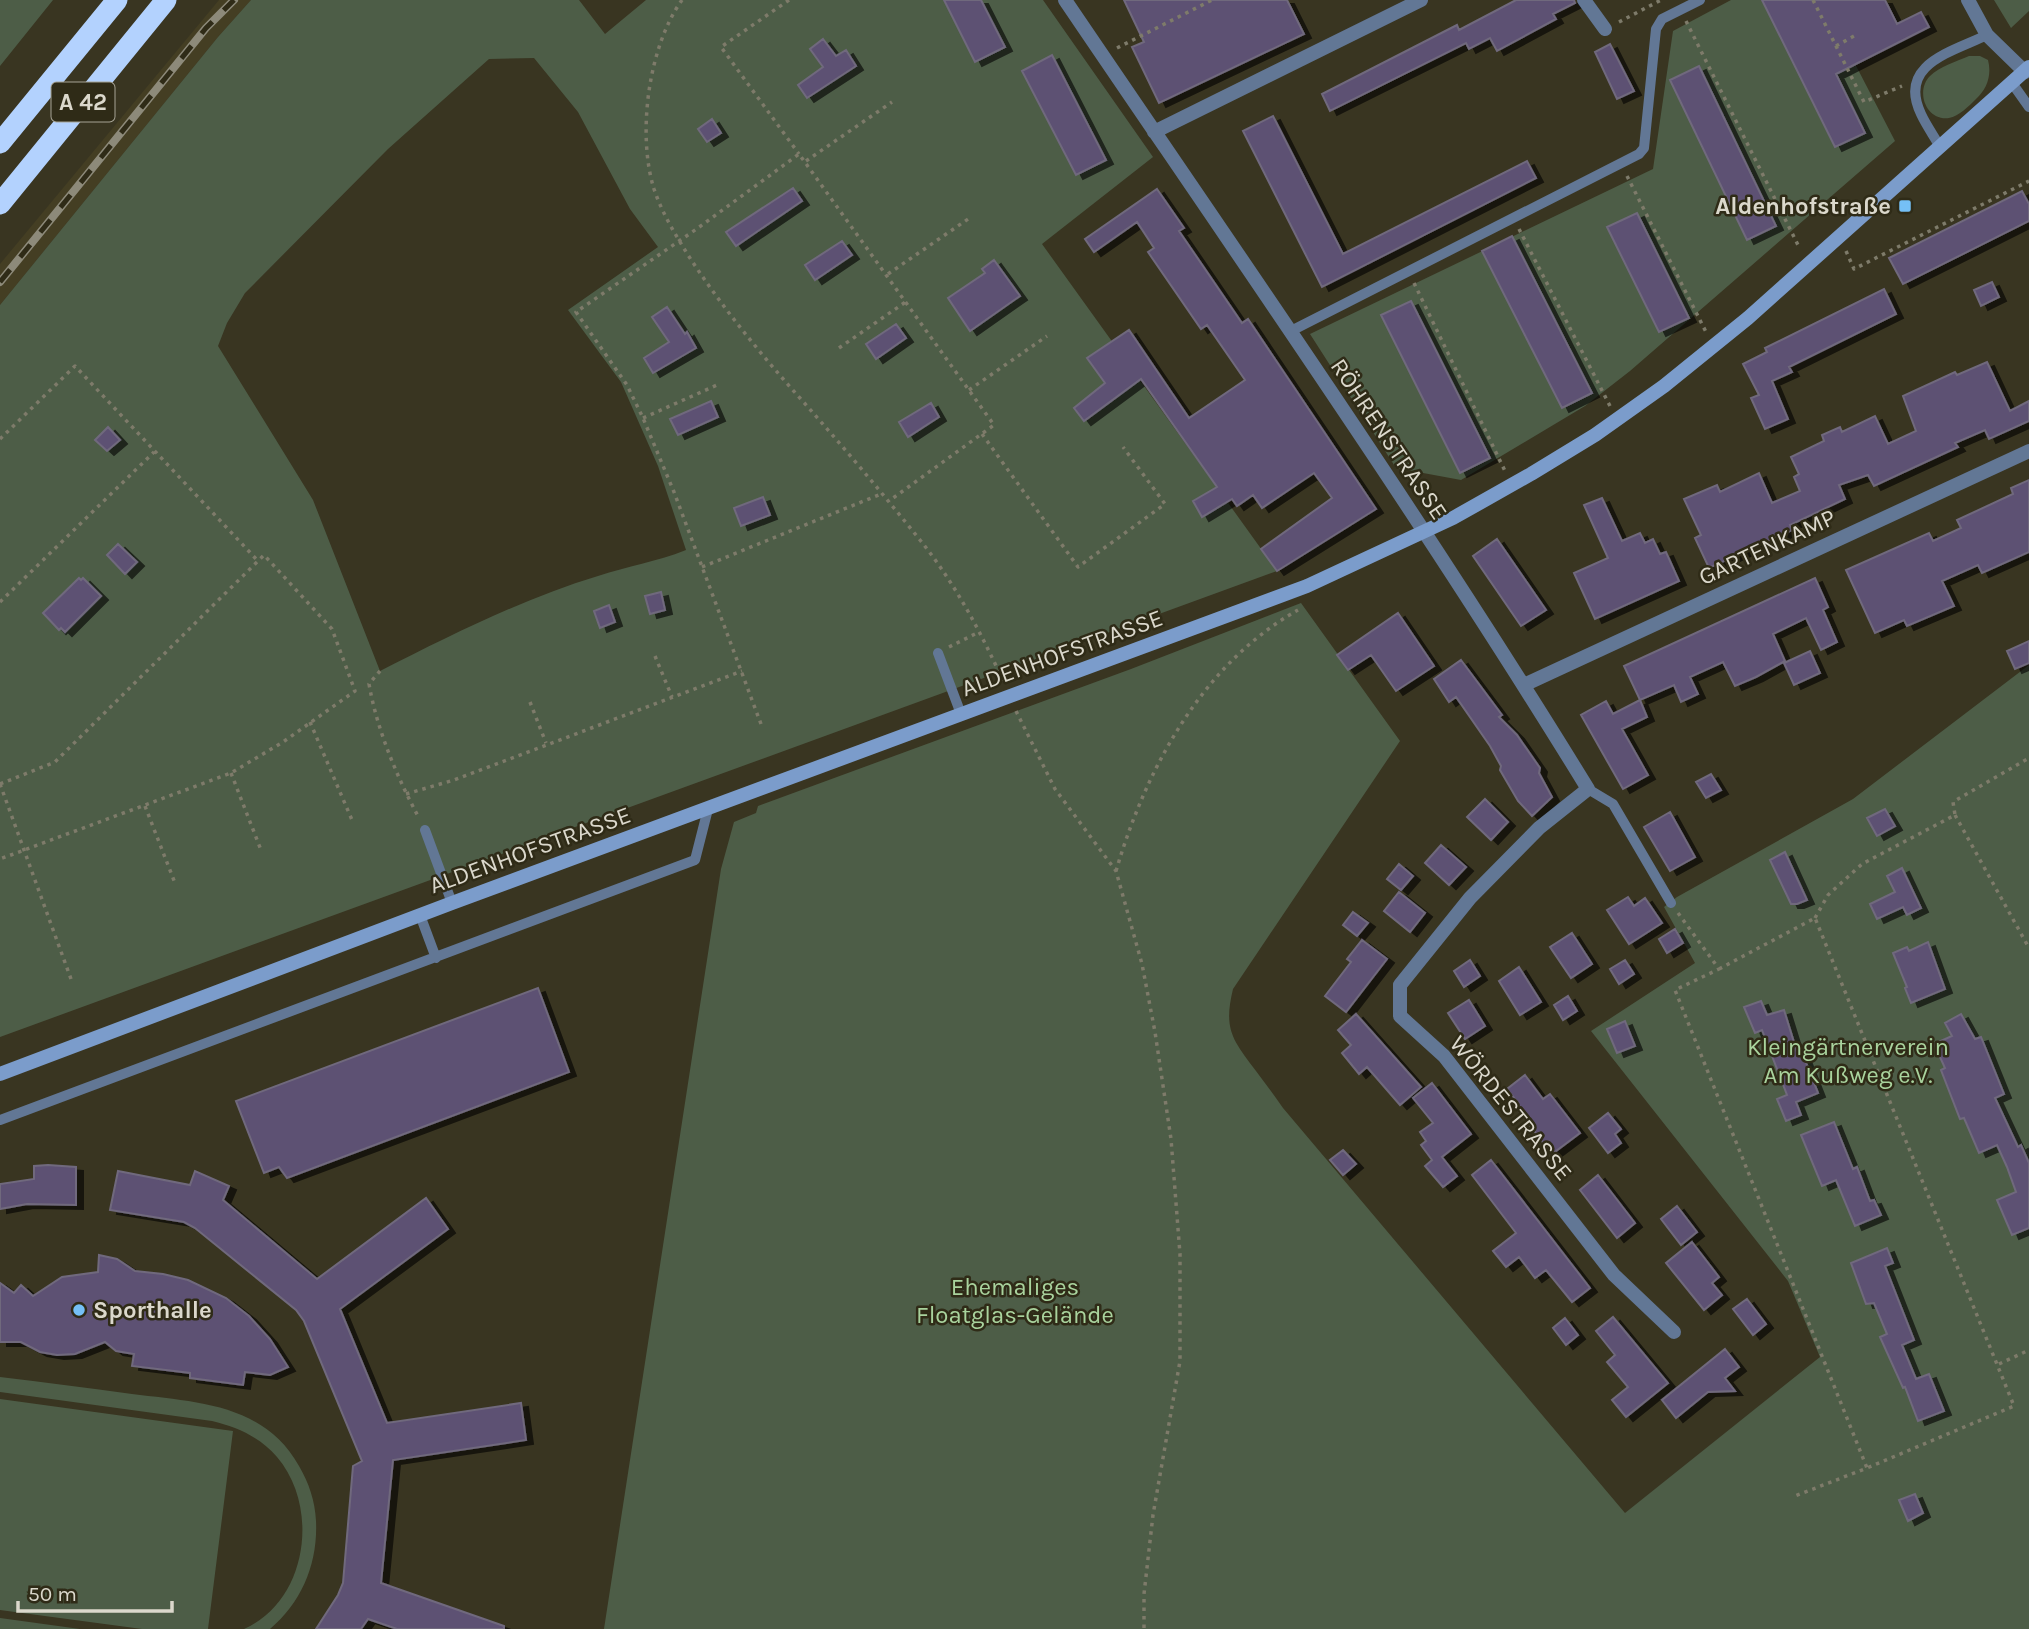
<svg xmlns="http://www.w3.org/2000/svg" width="2029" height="1629" viewBox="0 0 2029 1629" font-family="Karla,sans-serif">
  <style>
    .built { fill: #443e23 }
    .green { fill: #4d5d47; fill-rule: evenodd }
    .building { fill: #5d5173; stroke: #70697d; stroke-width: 2; filter: url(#shadow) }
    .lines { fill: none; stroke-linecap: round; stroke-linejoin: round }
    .path { stroke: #7e7b6a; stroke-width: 3.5; stroke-dasharray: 3.5 5; stroke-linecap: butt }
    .lane { stroke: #627795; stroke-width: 10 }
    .street { stroke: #627795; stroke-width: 14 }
    .secondary { stroke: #7b9ccb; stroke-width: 14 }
    .highway { stroke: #b3d2fe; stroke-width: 21 }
    .rail-casing { stroke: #8d8a7a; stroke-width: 8 }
    .rail { stroke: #2f2b17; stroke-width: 5; stroke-dasharray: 16; stroke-linecap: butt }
    .poi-dot { fill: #75c0f6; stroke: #2f2b17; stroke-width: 2.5 }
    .labels { text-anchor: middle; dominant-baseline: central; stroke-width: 5; stroke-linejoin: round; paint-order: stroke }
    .shield { fill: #2f2b17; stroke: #a7a496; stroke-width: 2 }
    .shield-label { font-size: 23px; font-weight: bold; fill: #dbd8cc }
    .poi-label { font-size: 24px; font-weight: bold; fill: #dbd8cc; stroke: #2f2b17; text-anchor: end }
    .street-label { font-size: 24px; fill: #dbd8cc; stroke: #2f2b17 }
    .park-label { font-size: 24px; fill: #a9d39d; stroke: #2f2b17 }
  </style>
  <defs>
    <filter id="shadow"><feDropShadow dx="7" dy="4" stdDeviation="0" flood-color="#0009"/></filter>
  </defs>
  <rect width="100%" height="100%" fill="#393521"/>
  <path class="built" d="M219,0H251L218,37L0,305V264Z"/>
  <path class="green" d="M0,0H53L0,66Z
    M251,0H579L605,34L646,0H1043L1153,157L1042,244L1277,571L0,1037V305L218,37ZM534,58L578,112L630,209L658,247L568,310L621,382L658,466L686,550C656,562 628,566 598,576C522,599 451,635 380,671L313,500L218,346L227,323L245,293L388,149L489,59Z
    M1731,0H1822L1895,141L1630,371L1585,406L1461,480L1396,468L1310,334L1653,169L1673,31Z
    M1994,0H2029V11L2011,28Z
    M1969,56H1980L1988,60C1992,75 1987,89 1976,99C1969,106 1959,116 1949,118C1926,121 1915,91 1930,76C1939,67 1957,61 1969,56Z
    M1301,603L1400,741L1233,989C1223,1030 1233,1040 1256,1071C1265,1083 1274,1095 1283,1108L1625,1513L1820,1357L1788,1281L1591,1031L1695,963L1664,907L1677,897L1853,799L2029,665V1629H604L721,869L734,822L756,813L758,806L1131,669Z
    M0,1377C44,1382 88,1388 132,1394C195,1402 264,1403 299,1466C309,1483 315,1501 316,1521C318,1563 302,1602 270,1629H244C308,1601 320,1507 277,1457C260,1437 237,1427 212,1421L0,1392Z
    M0,1399L233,1431L208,1629H142L0,1610Z
    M0,1618L80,1629H0Z"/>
  <path class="building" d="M944,0H981L1005,47L975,62Z
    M1124,0H1287L1304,34L1159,103L1132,47L1144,42Z
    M1516,0H1574L1575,3L1553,14L1556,19L1497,51L1490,38L1469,49L1466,43L1330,111L1322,94L1457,25L1459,30Z
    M1762,0H1885L1897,24L1921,12L1929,27L1836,74L1865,133L1835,147Z
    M823,39L836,56L846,50L856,66L807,98L798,85L823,67L810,49Z
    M1610,44L1634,91L1617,99L1595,52Z
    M1052,55L1106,160L1076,175L1022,71Z
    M1699,66L1776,226L1747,240L1670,80Z
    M1273,116L1343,254L1527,161L1536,178L1322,287L1243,131Z
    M712,119L721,133L707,142L698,129Z
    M793,188L802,201L736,246L726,232Z
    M1157,189L1184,228L1179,231L1242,323L1248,319L1376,509L1277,571L1261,549L1332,498L1314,473L1262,508L1253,495L1237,506L1232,499L1202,517L1193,501L1217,487L1141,379L1084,421L1074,408L1105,383L1087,358L1129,330L1189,418L1245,380L1207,325L1201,329L1148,252L1154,248L1137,222L1094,252L1085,239Z
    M2022,191L2029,204V221L1903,284L1889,258Z
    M1637,213L1689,318L1659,332L1607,227Z
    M1512,236L1592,393L1562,408L1482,251Z
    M842,241L852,255L815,280L805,265Z
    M994,260L1020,296L970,331L948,298L985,273L982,269Z
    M1992,282L1999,297L1981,306L1974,290Z
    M1884,289L1896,314L1789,367L1792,372L1772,381L1788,419L1765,429L1751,398L1759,395L1743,364L1767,352L1765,348Z
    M1411,301L1490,458L1460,473L1381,315Z
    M667,307L685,334L687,332L696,348L653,373L644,358L669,342L652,317Z
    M896,324L906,338L876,359L866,344Z
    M1987,362L2010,411L2029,401V421L1989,439L1985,430L1955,443L1958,447L1874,486L1868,475L1839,485L1845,499L1790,525L1792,530L1709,568L1695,538L1701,535L1684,499L1717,485L1720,492L1759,473L1772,503L1800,491L1794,477L1799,474L1791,457L1824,441L1822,435L1840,427L1842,432L1875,416L1888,444L1916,431L1903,396L1955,372L1957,375Z
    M711,401L718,417L678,435L670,419Z
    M931,403L939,417L908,437L899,422Z
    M108,427L120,440L107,451L95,440Z
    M2029,480V552L1982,573L1978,565L1942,581L1954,606L1907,626L1904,620L1875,633L1846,570L1929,533L1933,541L1961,528L1957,520L2013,494L2011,488Z
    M763,497L770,515L741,526L734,508Z
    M1602,498L1622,541L1640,533L1645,543L1653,539L1660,554L1666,552L1679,581L1595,619L1574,573L1608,558L1584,505Z
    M1497,539L1546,610L1521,626L1473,556Z
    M118,544L137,562L125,574L107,555Z
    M79,578L81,580L83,578L101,596L65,632L61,628L59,630L43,613Z
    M1815,578L1828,607L1823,610L1837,642L1821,650L1806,618L1773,634L1785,661L1756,677L1735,686L1723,662L1690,677L1698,694L1681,702L1674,685L1640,700L1624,666Z
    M661,592L665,610L650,614L645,596Z
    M609,605L615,622L600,628L594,611Z
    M1398,613L1434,666L1396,691L1371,655L1348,670L1337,655Z
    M2029,641V663L2015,669L2007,651Z
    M1810,651L1820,673L1794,685L1784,663Z
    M1461,660L1502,715L1499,717L1517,735L1540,768L1539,773L1552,797L1532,816L1518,801L1500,770L1501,766L1490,746L1456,697L1449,702L1434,679Z
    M1640,700L1647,717L1622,729L1648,775L1623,789L1581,715L1606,701L1613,714Z
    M1711,774L1721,790L1706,798L1696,782Z
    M1485,799L1508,822L1491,840L1467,817Z
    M1885,809L1895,826L1877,836L1867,818Z
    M1670,812L1695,857L1670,871L1644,827Z
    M1441,845L1466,867L1449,885L1425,863Z
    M1785,852L1807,900L1797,904H1791L1770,860Z
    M1399,864L1413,876L1401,890L1387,879Z
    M1902,868L1921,908L1907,915L1903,907L1877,919L1870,904L1895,892L1887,876Z
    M1399,892L1425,913L1410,932L1384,911Z
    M1628,897L1634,906L1645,898L1662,923L1629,944L1607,910Z
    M1353,912L1368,923L1357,936L1343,925Z
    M1675,929L1683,943L1667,953L1659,939Z
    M1572,933L1592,964L1571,978L1550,947Z
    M1362,940L1387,959L1346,1012L1325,996L1351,962L1347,959Z
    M1928,942L1945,989L1911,1003L1905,988L1907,987L1893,953L1907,947L1909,951Z
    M1470,960L1480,976L1464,987L1454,971Z
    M1625,960L1634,974L1619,984L1610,969Z
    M1519,967L1541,1002L1520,1015L1499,981Z
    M538,988L569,1072L287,1178L279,1167L264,1173L236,1101Z
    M1568,996L1577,1011L1563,1020L1554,1005Z
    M1469,1000L1485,1026L1465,1039L1448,1013Z
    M1761,1001L1767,1015L1784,1010L1797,1052L1801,1050L1818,1093L1796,1102L1801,1115L1786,1121L1777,1099L1787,1095L1762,1030L1755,1033L1744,1007Z
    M1356,1014L1421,1087L1400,1105L1367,1067L1359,1074L1342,1053L1351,1045L1338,1030Z
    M1961,1014L1975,1039L1981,1037L2004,1094L1995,1098L2018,1147L2021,1145L2029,1163V1228L2012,1235L1997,1200L2016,1192L2007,1167L1997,1145L1979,1153L1964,1118L1960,1119L1941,1070L1945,1068L1934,1044L1952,1036L1945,1023Z
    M1625,1021L1635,1046L1617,1053L1607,1029Z
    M1525,1075L1543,1099L1550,1094L1580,1133L1552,1154L1515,1106L1518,1103L1507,1089Z
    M1432,1083L1471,1134L1442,1157L1457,1176L1443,1187L1425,1166L1432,1160L1421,1145L1426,1141L1420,1132L1433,1123L1413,1098Z
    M1608,1113L1621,1129L1615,1134L1621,1143L1608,1153L1589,1128Z
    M1834,1122L1853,1169L1857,1167L1870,1201L1874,1200L1881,1215L1855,1226L1836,1180L1822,1186L1801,1135Z
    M1343,1150L1356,1164L1343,1175L1330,1160Z
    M1491,1160L1590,1288L1572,1302L1546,1270L1535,1278L1519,1257L1506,1267L1493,1251L1516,1233L1472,1175Z
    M48,1165L76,1167V1205L27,1204L0,1209V1184L34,1179V1166Z
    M118,1171L190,1185L195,1171L229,1186L223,1200L317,1279L426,1198L448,1229L340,1309L387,1423L521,1403L526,1440L393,1460L381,1583L504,1626V1629H397L368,1619L361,1629H316L338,1595L343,1583L353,1466L362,1461L304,1321L296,1310L195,1228L184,1222L110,1210Z
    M1598,1175L1635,1223L1617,1238L1580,1190Z
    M1677,1206L1697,1232L1681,1245L1661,1219Z
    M1692,1242L1719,1277L1712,1283L1722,1295L1704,1310L1666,1263Z
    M1887,1248L1893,1263L1885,1266L1914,1340L1902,1345L1916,1379L1929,1374L1944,1411L1918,1421L1905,1387L1903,1388L1880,1337L1887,1334L1874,1303L1866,1304L1851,1263Z
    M99,1255L117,1259L135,1271L163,1274L188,1280L226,1298L249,1316L270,1339L288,1367L270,1375L245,1372L243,1385L190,1378V1373L132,1366L134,1354L116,1351L105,1342L75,1354L57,1355L40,1352L21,1342H0V1283L14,1293L21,1285L33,1296L62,1277L98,1272Z
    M1747,1299L1766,1324L1753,1335L1733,1309Z
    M1613,1317L1668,1383L1626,1417L1612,1400L1628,1387L1607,1362L1615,1355L1596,1331Z
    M1565,1318L1578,1335L1566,1345L1553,1328Z
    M1725,1349L1739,1367L1725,1378L1735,1391L1708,1392L1676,1418L1662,1400Z
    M1915,1494L1923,1513L1908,1521L1899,1500Z"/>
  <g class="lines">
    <path class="path" d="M682,0C648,47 637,135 654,189C662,213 675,234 688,255C723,309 764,358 807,406C845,449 883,494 920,540C954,582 981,632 1003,681
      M789,0L721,47L799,154
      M1813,0L1864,102L1902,86
      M1686,21L1800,249
      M1619,22L1661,0
      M1836,46L1854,36
      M1117,48L1212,0
      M806,161L892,102
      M1627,176L1706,332
      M1519,229L1610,406
      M1846,251L1854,269L2029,181
      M888,274L971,217
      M1414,283L1505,471
      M839,348L907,301
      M969,390L1047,336
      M643,418L717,385
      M982,434L1078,567L1165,504L1123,447
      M0,439L75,366L258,561
      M702,567L881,494
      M0,602L154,452
      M949,647L979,632
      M655,656L672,697
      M380,671L369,684C377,730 397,777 419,818
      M530,702L546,743
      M1016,711L1055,789L1116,871L1142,964L1155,1032L1171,1139L1180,1254V1361L1153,1515L1144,1594V1629
      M310,722L352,820
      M761,724L674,492L643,418L627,385L576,312L698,228L799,154L994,425L889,501
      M231,773L261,850
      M0,784L55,762L264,555L332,629L355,691L283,742L231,773L0,859
      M0,784L71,979
      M406,794L454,780L742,671
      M145,806L175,883
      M1955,815L2029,948
      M1116,871C1146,769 1202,664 1298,610
      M1678,913L1719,969L1675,990L1867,1468L1795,1496
      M1815,918L1828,895L1862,864L1955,815L1953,802L2029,758
      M1719,969L1815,918L2014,1406L1867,1468
      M1999,1364L2029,1350"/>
    <path class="lane" d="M2012,83L2029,107
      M1940,147C1934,136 1926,125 1921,114C1897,64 1952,52 1987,35
      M1289,332L1639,154L1644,148L1656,29L1662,19L1700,0
      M938,653L961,714
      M1588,789L1613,804L1671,903
      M425,830L452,903
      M420,915L436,958
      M0,1120L695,860L708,809"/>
    <path class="street" d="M1065,0C1242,261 1423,520 1588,789L1539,828L1470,898L1400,985V1016L1444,1056L1614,1275L1674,1332
      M1584,0L1605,29
      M1968,0L1987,35L2025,72
      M1154,132L1421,0
      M1524,685L2029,451"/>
    <path class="secondary" d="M0,1074L452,903L1307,586L1453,518L1531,474L1595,435L1664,386L1748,318L2029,67"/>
    <path class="highway" d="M0,143L117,0
      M0,204L166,0"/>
    <g class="rail-casing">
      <path id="rail" d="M0,282L206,28L234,0"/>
    </g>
    <use href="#rail" class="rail"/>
  </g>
  <g class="poi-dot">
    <rect x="1898" y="199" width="14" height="14" rx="3.5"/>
    <circle cx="79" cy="1310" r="7"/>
  </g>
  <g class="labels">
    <rect class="shield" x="51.5" y="82.5" width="63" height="39" rx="5"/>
    <g class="shield-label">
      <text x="83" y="102">A 42</text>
    </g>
    <g class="poi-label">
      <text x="1891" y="206">Aldenhofstraße</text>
      <text x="93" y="1310" text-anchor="start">Sporthalle</text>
    </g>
    <g class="street-label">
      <text transform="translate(1389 439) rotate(56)">RÖHRENSTRASSE</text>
      <text transform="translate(1767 547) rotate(-25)">GARTENKAMP</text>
      <text transform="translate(1062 653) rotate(-20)">ALDENHOFSTRASSE</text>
      <text transform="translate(530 850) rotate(-20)">ALDENHOFSTRASSE</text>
      <text transform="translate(1511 1108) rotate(51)">WÖRDESTRASSE</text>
    </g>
    <g class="park-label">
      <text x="1848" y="1047">Kleingärtnerverein<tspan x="1848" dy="28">Am Kußweg e.V.</tspan></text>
      <text x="1015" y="1287">Ehemaliges<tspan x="1015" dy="28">Floatglas-Gelände</tspan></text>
    </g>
  </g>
  <path d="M18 1601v10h154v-10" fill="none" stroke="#dbd8cc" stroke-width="3.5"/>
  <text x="28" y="1601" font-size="21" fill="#dbd8cc" stroke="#2f2b17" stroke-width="5" paint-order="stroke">50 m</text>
</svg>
